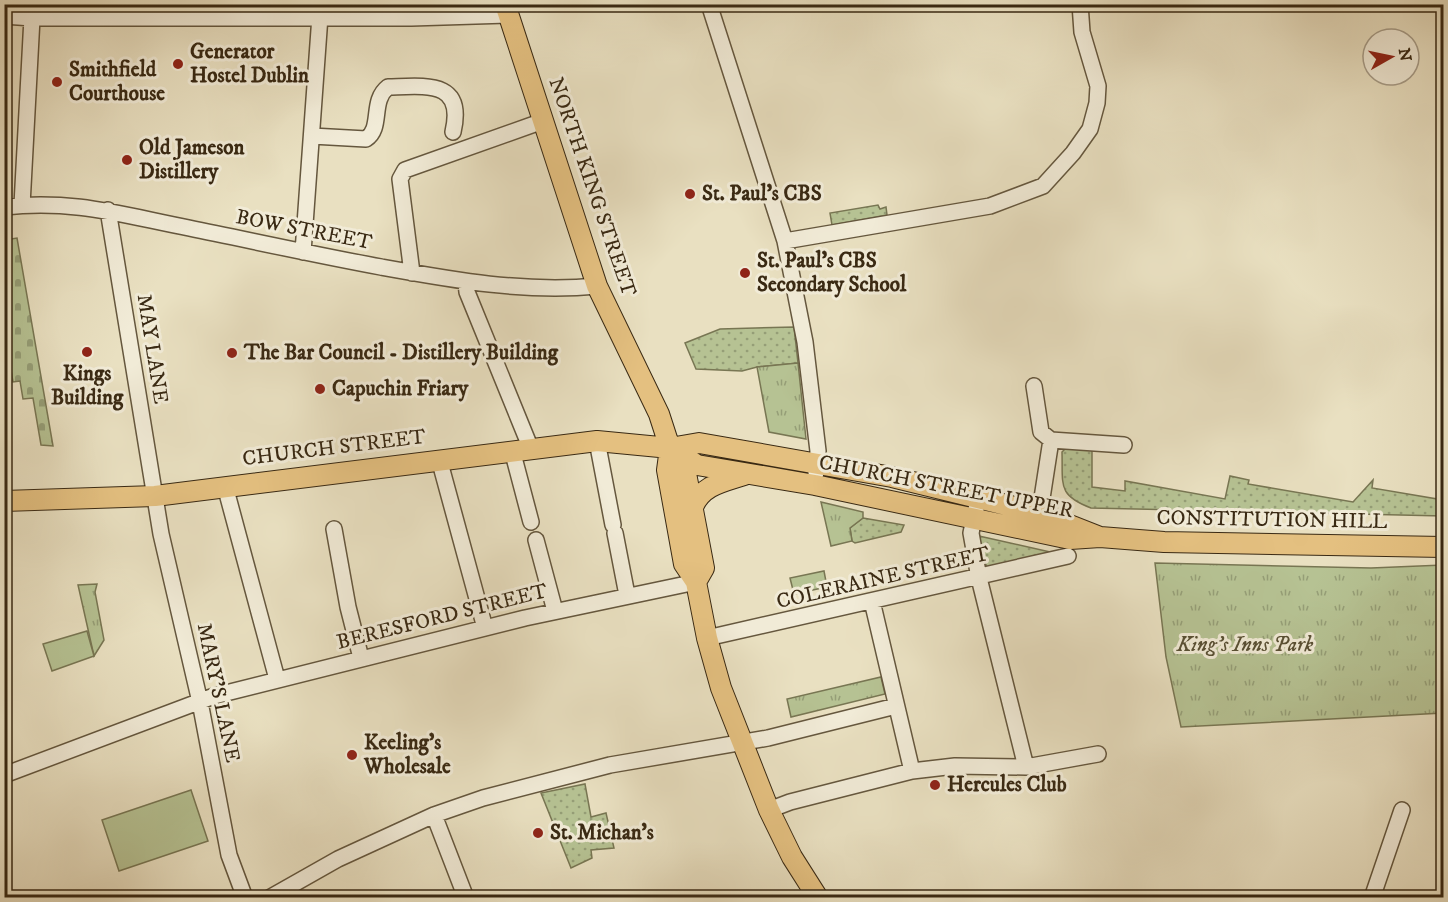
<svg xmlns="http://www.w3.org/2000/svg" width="1448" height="902" viewBox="0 0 1448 902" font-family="'IM FELL DW Pica',serif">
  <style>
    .grass { fill: url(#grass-dots); stroke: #787653; stroke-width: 1.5 }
    .cemetery { fill: url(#cemetery-stones); stroke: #787653; stroke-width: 1.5 }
    .park { fill: url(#park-tufts); stroke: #787653; stroke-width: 1.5 }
    .pitch { fill: #b6c293; stroke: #787653; stroke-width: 1.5 }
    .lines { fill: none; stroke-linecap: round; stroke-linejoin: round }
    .minor-casing { stroke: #65573e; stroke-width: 18 }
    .major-casing { stroke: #392913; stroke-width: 22 }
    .minor { stroke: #f1ebd7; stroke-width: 15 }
    .major { stroke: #e4c080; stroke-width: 20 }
    .poi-dot { fill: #8f2418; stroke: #f1ebd7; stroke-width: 2 }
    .labels { text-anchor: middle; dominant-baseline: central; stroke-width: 6; stroke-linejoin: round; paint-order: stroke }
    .poi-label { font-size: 21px; font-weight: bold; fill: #392913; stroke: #f1ebd7; text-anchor: start }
    .street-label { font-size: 21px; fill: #392913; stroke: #f1ebd7 }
    .park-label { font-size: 21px; font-style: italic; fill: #584f33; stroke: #f1ebd7 }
  </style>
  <defs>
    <pattern id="grass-dots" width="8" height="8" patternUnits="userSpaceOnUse" patternTransform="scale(1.5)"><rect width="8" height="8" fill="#b6c293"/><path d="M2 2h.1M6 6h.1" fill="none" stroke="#959e77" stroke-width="1.8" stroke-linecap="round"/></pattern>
    <pattern id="cemetery-stones" width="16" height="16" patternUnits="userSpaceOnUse" patternTransform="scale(1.5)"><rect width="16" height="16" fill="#b6c293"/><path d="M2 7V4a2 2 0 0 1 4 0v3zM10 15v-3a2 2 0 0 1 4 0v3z" fill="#959e77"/></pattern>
    <pattern id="park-tufts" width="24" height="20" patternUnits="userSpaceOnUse" patternTransform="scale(1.5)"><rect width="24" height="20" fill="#b6c293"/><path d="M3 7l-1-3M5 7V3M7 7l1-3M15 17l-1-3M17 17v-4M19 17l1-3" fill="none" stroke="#959e77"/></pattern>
  </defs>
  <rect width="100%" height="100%" fill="#e9e0c1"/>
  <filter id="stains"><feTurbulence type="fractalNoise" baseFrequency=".00333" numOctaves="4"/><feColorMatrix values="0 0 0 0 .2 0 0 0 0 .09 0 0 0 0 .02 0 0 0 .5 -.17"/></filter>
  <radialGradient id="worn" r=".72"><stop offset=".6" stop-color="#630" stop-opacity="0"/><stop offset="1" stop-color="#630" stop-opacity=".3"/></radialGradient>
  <path class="grass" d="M878,205L880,209L886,207L887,215L832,225L830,213Z
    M794,327L798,363L757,367L742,371L696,369L685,343L720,329Z
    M1066,448L1092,450V487L1125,491V481L1225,499L1230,476L1249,480L1248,484L1353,502L1373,480L1372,488L1443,500V516L1091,508C1057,495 1063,485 1062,452Z
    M863,518L904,525L901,532L855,543L852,541L850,528Z
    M979,536L1059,554L987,569Z
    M585,784L591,817L606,813L614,848L591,850L592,858L571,868L541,793Z"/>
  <path class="cemetery" d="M17,238L53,446L41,445L33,398L23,399L20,381L13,382L11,370L5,371V240Z"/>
  <path class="park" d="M798,363L806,439L769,432L757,367Z
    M821,502L863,512V518L850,528L852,541L831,546Z
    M1155,563L1371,568L1443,565V713L1181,727L1166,657Z
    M97,584L95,592L104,640L94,656L78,585Z
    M881,677L885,694L791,717L787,699Z"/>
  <path class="pitch" d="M824,571L827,587L794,594L790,578Z
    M87,631L94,656L52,671L43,644Z
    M191,790L208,841L119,871L102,820Z"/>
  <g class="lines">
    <g class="minor-casing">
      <path id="minor" d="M709,4L785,241L805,342L818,451L816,473
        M4,16L32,18H411L508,15
        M312,136L366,139C383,128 370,101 388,87C427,86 465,80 453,132
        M22,205L32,18
        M4,207C73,199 122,215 189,228C253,241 316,255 381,267C453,280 524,293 597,286
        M108,210L161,534L200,702L229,855L245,898
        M785,241L990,206L1043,186L1073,153L1090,129L1097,103L1098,86L1082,32L1080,4
        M303,252L320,16
        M412,273L400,179L405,170L543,121
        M466,283L467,292L531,449
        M1034,386L1041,432L1051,440L1038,524
        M1051,440L1124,445
        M597,441L613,525
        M512,450L531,522
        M439,459L485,628
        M225,486L277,679
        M976,509L971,533L979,578L1026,767
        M334,529L348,607L361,658
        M615,533L627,595
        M536,540L555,611
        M872,601L912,771
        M707,638L1068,556
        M4,775L214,696L525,618L696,582
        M769,810L790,802L912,771L955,766L1026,767L1098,754
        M434,815L466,898
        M269,898L338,859L434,815L483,798L610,765L768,738L896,706
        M1372,898L1402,810"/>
    </g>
    <g class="major-casing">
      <path id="major" d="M505,4L597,286L659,414L670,448L685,468L704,568L696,582
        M670,448L697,465L815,485L1070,539L1100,537L1164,542L1444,547
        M670,448L667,470L684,564L696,582L707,638L721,688L769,810L792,857L818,898
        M4,501L155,496L597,441L670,448L699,443L892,477L1039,513L1100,537
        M693,507C702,485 723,482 744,475"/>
    </g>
    <use href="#minor" class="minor"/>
    <use href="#major" class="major"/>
  </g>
  <g class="poi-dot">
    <circle cx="178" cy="64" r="6"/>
    <circle cx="57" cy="82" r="6"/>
    <circle cx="127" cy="160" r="6"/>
    <circle cx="690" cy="194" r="6"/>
    <circle cx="745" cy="273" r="6"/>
    <circle cx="87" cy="352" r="6"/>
    <circle cx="232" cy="353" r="6"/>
    <circle cx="320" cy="389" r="6"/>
    <circle cx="352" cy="755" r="6"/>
    <circle cx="935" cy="785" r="6"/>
    <circle cx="538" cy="833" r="6"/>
  </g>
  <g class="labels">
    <g class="poi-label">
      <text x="190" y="52">Generator<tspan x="190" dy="24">Hostel Dublin</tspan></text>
      <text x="69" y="70">Smithfield<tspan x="69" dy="24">Courthouse</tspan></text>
      <text x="139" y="148">Old Jameson<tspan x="139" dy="24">Distillery</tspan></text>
      <text x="702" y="194">St. Paul's CBS</text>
      <text x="757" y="261">St. Paul's CBS<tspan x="757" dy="24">Secondary School</tspan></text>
      <text x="244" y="353">The Bar Council - Distillery Building</text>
      <text x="87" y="374" text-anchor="middle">Kings<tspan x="87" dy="24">Building</tspan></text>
      <text x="332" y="389">Capuchin Friary</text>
      <text x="364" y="743">Keeling's<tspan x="364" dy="24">Wholesale</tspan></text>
      <text x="947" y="785">Hercules Club</text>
      <text x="550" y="833">St. Michan's</text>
    </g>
    <g class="street-label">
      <text transform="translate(592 187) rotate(71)">NORTH KING STREET</text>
      <text transform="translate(304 230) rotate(11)">BOW STREET</text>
      <text transform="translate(152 349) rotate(81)">MAY LANE</text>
      <text transform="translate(334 448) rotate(-7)">CHURCH STREET</text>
      <text transform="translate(946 487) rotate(11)">CHURCH STREET UPPER</text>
      <text transform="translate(1272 520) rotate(1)">CONSTITUTION HILL</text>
      <text transform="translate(883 578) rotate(-13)">COLERAINE STREET</text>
      <text transform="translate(442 617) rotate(-14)">BERESFORD STREET</text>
      <text transform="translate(218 693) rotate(78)">MARY'S LANE</text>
    </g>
    <g class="park-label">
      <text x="1245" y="645">King's Inns Park</text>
    </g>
  </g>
  <rect width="1448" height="902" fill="none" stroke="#e9e0c1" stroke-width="24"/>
  <rect x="6" y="6" width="1436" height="890" fill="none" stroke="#392913" stroke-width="3"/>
  <rect x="12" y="12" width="1424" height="878" fill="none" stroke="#392913" stroke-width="1.5"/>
  <g transform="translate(1391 57) rotate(81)"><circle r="28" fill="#f1ebd7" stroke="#a79d89" stroke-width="1.5"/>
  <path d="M0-4.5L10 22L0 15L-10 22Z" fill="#8f2418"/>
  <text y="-9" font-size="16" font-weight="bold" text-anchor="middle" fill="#392913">N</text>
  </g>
  <rect width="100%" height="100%" filter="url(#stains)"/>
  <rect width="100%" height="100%" fill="url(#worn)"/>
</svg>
